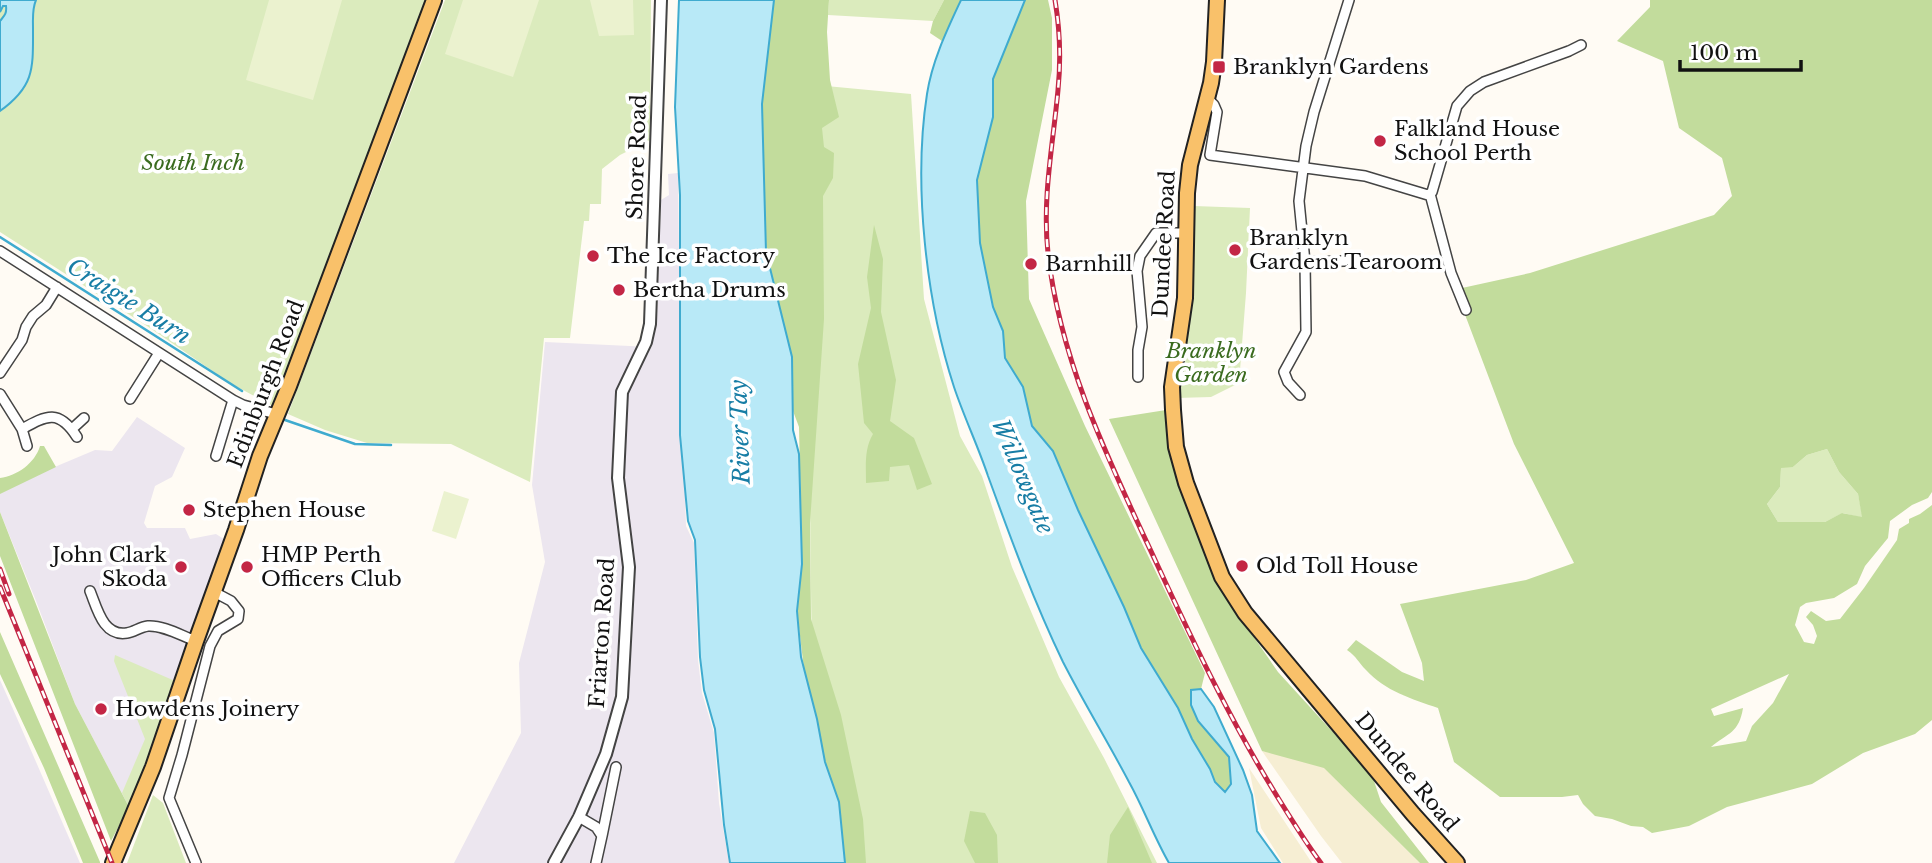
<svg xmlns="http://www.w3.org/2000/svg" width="1932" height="863" viewBox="0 0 1932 863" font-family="'Libre Baskerville',serif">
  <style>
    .industrial { fill: #ece6ef }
    .farmland { fill: #f6eed3 }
    .green { fill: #dbebbd }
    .forest { fill: #c2dc9c; fill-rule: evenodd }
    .pitch { fill: #ebf2cf }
    .water { fill: #b8e9f7; stroke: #3fabcf; stroke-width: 2 }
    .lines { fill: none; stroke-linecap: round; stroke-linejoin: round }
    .stream { stroke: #3fabcf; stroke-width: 2.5 }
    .minor-casing { stroke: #444; stroke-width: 12 }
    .tertiary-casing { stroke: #444; stroke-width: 14 }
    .primary-casing { stroke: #222; stroke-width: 18 }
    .minor { stroke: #fff; stroke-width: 9 }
    .tertiary { stroke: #fff; stroke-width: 10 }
    .primary { stroke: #f9c16a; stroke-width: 14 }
    .rail-casing { stroke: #c32645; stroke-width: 5 }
    .rail { stroke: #fff; stroke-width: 2.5; stroke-dasharray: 8; stroke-linecap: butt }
    .poi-dot { fill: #c32645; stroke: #fff; stroke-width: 2.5 }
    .labels { text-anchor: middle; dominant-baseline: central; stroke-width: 7; stroke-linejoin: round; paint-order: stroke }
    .poi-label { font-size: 21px; fill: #111; stroke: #fff; text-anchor: start }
    .street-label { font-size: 21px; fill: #111; stroke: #fff }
    .park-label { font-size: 21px; font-style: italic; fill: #3a6b1f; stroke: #fff }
    .water-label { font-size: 23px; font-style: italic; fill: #177da5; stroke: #fff }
  </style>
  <rect width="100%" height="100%" fill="#fffbf4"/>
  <path class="industrial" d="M678,173L680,341L686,526L694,543L698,660L702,693L714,733L719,803L729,863H454L521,733L519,663L545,562L532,485L545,342L651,347L657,316L661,200L669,195L668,174Z
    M137,417L185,448L172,477L155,486L144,523L147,528H185L190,539L216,534L227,541L129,807L75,704L36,601L0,512V490L95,450L112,451Z
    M0,680L13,709L80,863H0Z"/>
  <path class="farmland" d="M1262,751L1321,764L1420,863H1342L1321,836Z
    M1249,768L1312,863H1283L1261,828Z"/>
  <path class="green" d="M0,0H432L273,406L230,383L150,328L0,232Z
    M445,0H651L650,140L620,155L602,169L601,204H590L589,221H584L570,338H544L530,482L451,444L367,443L325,430L288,414Z
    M829,0H944L933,21L828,15Z
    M805,84L911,94L924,299L960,436L982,476L1012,567L1059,677L1104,758L1157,863H858L812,671Z
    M1194,206L1250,208L1246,293L1239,383L1211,397L1176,398L1192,297Z
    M1827,449L1839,472L1858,494L1863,518L1843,513L1825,522H1778L1767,504L1780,487L1781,467H1793L1807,455Z
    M115,655L175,681L129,807L122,793L145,739L114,661Z
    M153,795L163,803L186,863H127Z"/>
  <path class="forest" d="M774,0H829L827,32L830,80L839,117L822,128L824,147L834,153L833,178L823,196L824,319L810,523L811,619L841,715L863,819L866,863H845L839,802L825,762L804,669L797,611L802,564L799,427L793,411L792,357L766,252L762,104Z
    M944,0H961L942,41L930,33L933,21Z
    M1024,0H1048L1052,18V70L1026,201L1029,299L1085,426L1205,673L1201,689L1191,691L1198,720L1229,757L1231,784L1225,792L1215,782L1210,769L1192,739L1178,708L1141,648L1124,607L1078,510L1053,451L1032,426L1023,387L1005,358L1003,331L993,307L980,243L977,180L993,117V79Z
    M1650,0H1932V492L1928,498L1912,505L1890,521L1888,538L1865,566L1857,584L1834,598L1806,603L1800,607L1795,625L1804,642L1814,644L1817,636L1813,625L1806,617L1811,611L1826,621L1840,619L1864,588L1897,540L1899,529L1909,523V519L1920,514L1932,505V720L1915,734L1863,753L1812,784L1727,807L1689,826L1652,833L1643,827L1631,826L1612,819L1595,816L1583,804L1578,795L1562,797H1500L1454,762L1438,708C1412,699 1385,691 1366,670C1358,662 1357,657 1347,650L1356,640L1402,672L1424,681L1422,663L1400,604L1526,580L1574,563L1514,444L1464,312L1462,288L1530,273L1714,215L1732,196L1722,158L1679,128L1663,61L1617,41L1650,7ZM1827,449L1839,472L1858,494L1862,517L1842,513L1825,522H1778L1767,504L1780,487L1781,468L1793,467L1807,455ZM1789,674L1773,703L1752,726L1746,741L1711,747C1728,733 1739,733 1743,708L1714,716L1711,709Z
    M874,225L883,259L881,312L896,380L890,421L914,438L932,484L917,490L909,465L890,467L889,481L866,483C866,466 864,449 873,434L864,423L858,364L871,308L867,277Z
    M1166,410L1175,475L1215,581L1278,672L1372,775L1381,802L1429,863H1420L1324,768L1262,751L1109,419Z
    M40,446H44L56,467L0,494V478C17,476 35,463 40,446Z
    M0,512L75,704L129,807L111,841L0,556Z
    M0,632L100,862V863H83L44,768L0,674Z
    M1128,807L1152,863H1107L1110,835Z
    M970,811L985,813L997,835L998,863H975L964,841Z"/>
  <path class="pitch" d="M269,0H342L313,100L246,80Z
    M463,0H539L513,77L445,54Z
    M590,0H633L634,35L599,36Z
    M444,491L469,499L456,539L432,531Z"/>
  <path class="water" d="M0,0H36C32,9 33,18 33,28C33,68 35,86 0,111V21C4,16 7,14 6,6H3L0,12Z
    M679,0H774L762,104L766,252L792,357L793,430L799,454L802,564L797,611L801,657L817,719L825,762L839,802L845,863H730L724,825L715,729L704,690L700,657L695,540L688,521L680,435V195L675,107Z
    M961,0H1025L993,79V117L977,180L980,243L993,307L1003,331L1005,358L1023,387L1032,426L1053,451L1078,510L1124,607L1141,648L1178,708L1192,739L1210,769L1215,782L1225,792L1231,784L1229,757L1198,721L1191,705V690L1201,689L1214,707L1243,770L1252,795L1257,831L1280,863H1169C1154,837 1144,809 1129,782C1108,742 1084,703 1063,662C1034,602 1011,539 988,476C978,446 964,417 954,387C926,301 913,184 927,94C932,61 947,30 961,0Z"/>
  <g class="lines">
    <path class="stream" d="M0,237L242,391
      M285,420L355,444L391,445"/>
    <g class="minor-casing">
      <path id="minor" d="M1207,98L1214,105L1217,112L1210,155L1365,176L1428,195L1432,192L1457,106L1470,91L1484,82L1569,51L1581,45
        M1430,194L1451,273L1466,310
        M0,251L233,400L243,405L276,414
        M1305,262L1345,261
        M0,373L22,340L26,327L33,316L46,305L57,287
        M1138,377V350L1142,327L1137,271L1140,256L1156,233H1187
        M0,394L22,429L27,446
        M1300,395L1288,382L1284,372L1306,332L1305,262L1299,201L1306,146L1314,112L1349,0
        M130,399L159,353
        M22,429C47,415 59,409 77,437
        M72,429L84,418
        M216,456L233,400
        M90,591C97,608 103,637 127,633C134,632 140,627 148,626C163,625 182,636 196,641
        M579,817L596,827L602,836L596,863
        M602,836L616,767
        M196,863L169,798L182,755L210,646L218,631L238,619L239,611L231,601L214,592"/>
    </g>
    <g class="tertiary-casing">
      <path id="tertiary" d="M554,863L579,817L606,754L622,697L629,567L618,478L622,392L646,342L650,324L661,0"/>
    </g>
    <g class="primary-casing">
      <path id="primary" d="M1217,0L1214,62L1211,83L1190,165L1187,193L1185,298L1172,387L1173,410L1176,447L1186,483L1222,577L1245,613L1413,814L1457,863
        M113,863L153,767L196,641L236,530L260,456L289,386L434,0"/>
    </g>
    <use href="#minor" class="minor"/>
    <use href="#tertiary" class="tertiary"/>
    <use href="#primary" class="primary"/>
    <g class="rail-casing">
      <path id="rail" d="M1055,0C1060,30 1061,60 1058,90C1053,145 1042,198 1048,253C1060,362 1110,463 1156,562C1194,644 1232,724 1280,801C1293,822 1306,843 1321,863
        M0,569L9,594
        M0,587L112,863"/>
    </g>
    <use href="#rail" class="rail"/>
  </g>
  <g class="poi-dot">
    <rect x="1212" y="60" width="14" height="14" rx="3.5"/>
    <circle cx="1380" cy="141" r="7"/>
    <circle cx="1235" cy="250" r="7"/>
    <circle cx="593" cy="256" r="7"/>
    <circle cx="1031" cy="264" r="7"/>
    <circle cx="619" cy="290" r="7"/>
    <circle cx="189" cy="510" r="7"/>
    <circle cx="1242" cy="566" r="7"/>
    <circle cx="181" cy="567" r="7"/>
    <circle cx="247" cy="567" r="7"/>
    <circle cx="101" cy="709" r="7"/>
  </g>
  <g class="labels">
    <g class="poi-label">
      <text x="1233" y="67">Branklyn Gardens</text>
      <text x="1394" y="129">Falkland House<tspan x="1394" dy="24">School Perth</tspan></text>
      <text x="1249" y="238">Branklyn<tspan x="1249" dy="24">Gardens Tearoom</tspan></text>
      <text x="607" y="256">The Ice Factory</text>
      <text x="1045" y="264">Barnhill</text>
      <text x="633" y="290">Bertha Drums</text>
      <text x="203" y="510">Stephen House</text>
      <text x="167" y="555" text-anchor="end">John Clark<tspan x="167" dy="24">Skoda</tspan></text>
      <text x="261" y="555">HMP Perth<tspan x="261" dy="24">Officers Club</tspan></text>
      <text x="1256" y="566">Old Toll House</text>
      <text x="115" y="709">Howdens Joinery</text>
    </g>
    <g class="street-label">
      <text transform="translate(637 157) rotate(-88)">Shore Road</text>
      <text transform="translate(1164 244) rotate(-87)">Dundee Road</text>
      <text transform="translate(266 384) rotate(-69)">Edinburgh Road</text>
      <text transform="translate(602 633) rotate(-86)">Friarton Road</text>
      <text transform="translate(1407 772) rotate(50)">Dundee Road</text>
    </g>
    <g class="park-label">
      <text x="193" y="163">South Inch</text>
      <text x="1211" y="351">Branklyn<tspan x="1211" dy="24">Garden</tspan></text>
    </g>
    <g class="water-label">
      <text transform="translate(129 301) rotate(32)">Craigie Burn</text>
      <text transform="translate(740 432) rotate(-92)">River Tay</text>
      <text transform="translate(1023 476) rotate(67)">Willowgate</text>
    </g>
  </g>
  <path d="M1680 60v10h121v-10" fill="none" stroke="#111111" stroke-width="3.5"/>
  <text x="1690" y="60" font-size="21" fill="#111111" stroke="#ffffff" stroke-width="5" paint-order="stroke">100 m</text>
</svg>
